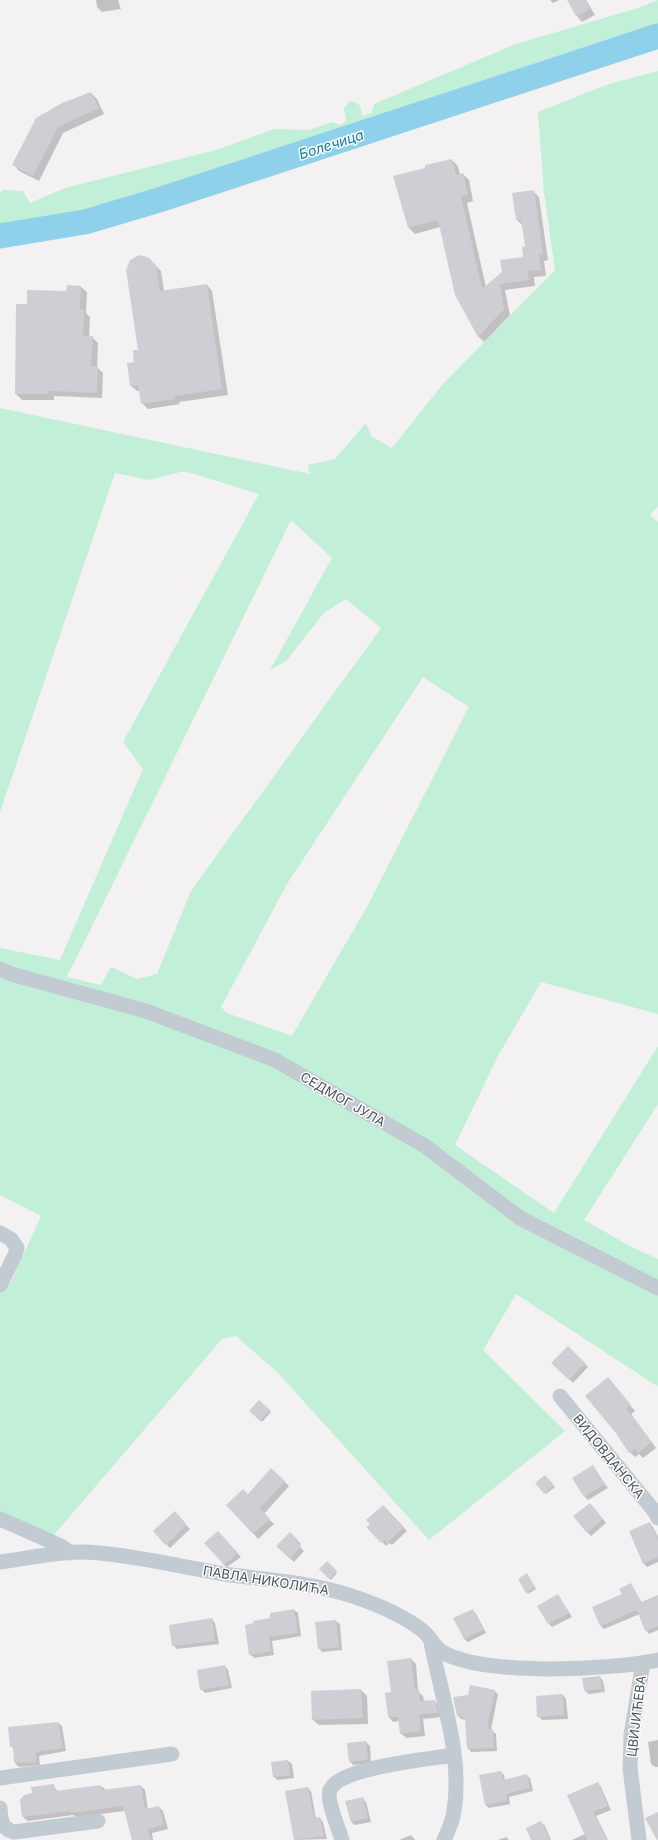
<svg xmlns="http://www.w3.org/2000/svg" width="658" height="1840" viewBox="0 0 658 1840" font-family="Inter,sans-serif">
  <style>
    .green { fill: #c1efd7; fill-rule: evenodd }
    .shadow { fill: #0003 }
    .lines { fill: none; stroke-linecap: round; stroke-linejoin: round }
    .river { stroke: #8fd0eb; stroke-width: 25 }
    .building { fill: #cecfd5 }
    .minor { stroke: #c2cad2; stroke-width: 15 }
    .labels { text-anchor: middle; dominant-baseline: central; stroke-width: 3; stroke-linejoin: round; paint-order: stroke }
    .street-label { font-size: 13px; fill: #49525e; stroke: #fff }
    .water-label { font-size: 14px; font-style: italic; fill: #0f7cab; stroke: #fff }
  </style>
  <rect width="100%" height="100%" fill="#f3f1f1"/>
  <path class="green" d="M658,0V26L372,123L191,180L109,205L13,226H0V195L2,190L23,191L30,203L65,188L216,150L274,129L310,130L332,122L340,125L346,121L344,108L350,101C361,103 361,107 362,116L372,113L374,104L516,44L638,8Z
    M658,71V506L650,515L658,522V1014L541,982L498,1056L455,1145L554,1213L658,1046V1104L584,1220L630,1246L658,1259V1385L657,1386L516,1294L483,1350L565,1431L429,1540L279,1374L236,1336L222,1339L53,1536L0,1513V1279L10,1284L41,1216L0,1195V948L60,960L143,769L123,742L259,494L184,471L149,480L115,473L0,812V408L310,474L308,465L335,459L366,423L371,436L392,448L442,385L555,270L544,193L538,112L609,84ZM291,520L332,558L270,670L286,661L324,613L346,599L381,628L191,891L157,974L137,979L111,967L101,985L66,977L73,965ZM423,677L469,707L368,905L292,1036L227,1013L221,1007L287,884Z"/>
  <path class="shadow" d="M96,0H118L121,9L102,12L97,7Z
    M550,0H559L553,3Z
    M568,0H586L595,15L582,22L577,16Z
    M91,93L97,99L104,114L63,133L39,181L19,171L14,165Z
    M452,160L458,166L460,175L463,174L469,180L473,201L467,203L486,287L524,258L526,247L523,226L517,220L533,191L539,197L548,260L544,261L546,276L534,277L535,286L505,290L510,315L484,342L478,336L440,227L415,234L409,228L427,168Z
    M144,256L149,259L161,271L164,291L207,285L212,291L228,395L179,402L180,404L148,409L142,403L140,391H137L131,386L139,350L134,258Z
    M81,287L87,292L86,313L90,317L89,337H92L98,343L97,367L103,373L102,398L54,396V400H22L16,394L28,305Z
    M568,1347L588,1367L573,1383L553,1363Z
    M612,1384L635,1411L631,1414L656,1448L643,1458L639,1454L635,1457L630,1452Z
    M260,1402L271,1412L262,1422L251,1411Z
    M593,1467L608,1488L588,1500L585,1497Z
    M544,1476L555,1487L546,1494L537,1483Z
    M284,1481L289,1486L264,1514L274,1524L258,1539L253,1533L248,1495Z
    M383,1506L407,1531L392,1545L389,1543L386,1546L368,1527Z
    M594,1508L606,1523L591,1536L587,1532Z
    M175,1513L190,1529L170,1548L154,1531Z
    M650,1523L653,1527L658,1537V1562L647,1567L643,1563Z
    M218,1533L241,1557L227,1567L223,1564Z
    M290,1533L301,1544L299,1546L304,1551L294,1562L278,1546Z
    M327,1563L337,1573L331,1580L320,1569Z
    M528,1576L536,1589L528,1594L527,1592Z
    M631,1584L642,1603L658,1596V1630L649,1634L646,1630L640,1614L604,1629L601,1626L593,1608L623,1595Z
    M558,1595L572,1617L552,1627L549,1624Z
    M294,1610L298,1613L301,1636L272,1641L274,1655L254,1658L250,1654L272,1619Z
    M473,1610L476,1614L486,1633L468,1642L464,1639Z
    M212,1619L215,1623L219,1644L177,1649L173,1645Z
    M336,1621L340,1624L342,1650L322,1652L319,1648Z
    M411,1659L416,1664L418,1691L423,1696L424,1701H434L439,1705L442,1717L423,1719L425,1736L406,1738L401,1733L400,1721L393,1722L389,1717L392,1693Z
    M225,1666L228,1670L232,1688L205,1693L201,1689Z
    M600,1677L603,1681L605,1692L589,1694L585,1691Z
    M361,1690L367,1696L368,1724L319,1725L313,1720L312,1692Z
    M494,1691L498,1694L491,1730L496,1734L497,1751L471,1752L468,1748L466,1720L461,1719L458,1716Z
    M563,1695L566,1699L568,1719L542,1720L538,1716Z
    M58,1723L62,1726L66,1751L39,1756L40,1765L19,1767L15,1763V1750L11,1746Z
    M658,1740V1767H655L651,1764L648,1742Z
    M366,1742L370,1746L371,1763L353,1765L350,1761Z
    M288,1761L292,1764L294,1778L277,1780L274,1777L272,1763Z
    M501,1772L504,1775L505,1781L526,1775L530,1778L533,1791L509,1797L510,1804L489,1808L486,1805L480,1776Z
    M597,1783L601,1787L611,1810L596,1816L608,1840H572L585,1834Z
    M53,1785L58,1792L101,1786L106,1790L141,1786L145,1790L148,1810L159,1807L163,1811L168,1829L152,1833L153,1840H133L125,1811L76,1817L73,1815L28,1821L23,1817L21,1800Z
    M308,1788L311,1791L316,1819L320,1818L323,1822L327,1839L295,1840L286,1792Z
    M362,1798L366,1802L371,1822L355,1825L351,1822Z
    M541,1822L545,1826L551,1840H532Z
    M411,1835L415,1840H399Z
    M506,1837L509,1840H498Z"/>
  <g class="lines">
    <path class="river" d="M0,236L85,222L159,200L658,36"/>
  </g>
  <path class="building" d="M567,0H585L590,9L576,16Z
    M91,92L99,108L58,127L33,176L12,165L36,118L62,103Z
    M452,159L456,175L463,173L468,195L461,196L482,289L502,272L500,260L523,257L522,247L525,246L521,219L516,220L512,193L534,190L543,254L539,255L541,270L528,271L529,280L500,284L504,309L478,337L455,295L438,220L408,228L393,176L425,168V165Z
    M139,255L149,258L156,265L160,291L207,284L222,389L174,396L175,399L141,404L138,385L130,386L127,363L134,362L133,350H138L126,270L130,260Z
    M67,285L81,286L80,310H84L83,336H93L91,366H98L97,393L48,391V394H15L16,304H27V290L66,291Z
    M568,1346L585,1363L569,1380L551,1363Z
    M608,1377L631,1405L626,1409L652,1442L638,1453L634,1449L629,1453L615,1432L585,1396Z
    M259,1400L270,1410L260,1421L249,1411Z
    M593,1465L605,1484L584,1497L572,1478Z
    M271,1468L285,1481L260,1508L270,1519L253,1534L226,1505L243,1489L248,1494Z
    M545,1475L554,1485L544,1494L535,1483Z
    M590,1503L603,1519L587,1533L573,1516Z
    M383,1505L404,1527L387,1543L385,1540L381,1543L366,1527L370,1524L366,1520Z
    M175,1511L187,1525L165,1545L153,1531Z
    M650,1522L658,1540V1557L643,1564L629,1531Z
    M218,1531L238,1553L224,1565L204,1543Z
    M290,1532L298,1540L296,1541L301,1546L290,1559L276,1546Z
    M327,1561L337,1571L329,1579L319,1569Z
    M527,1573L535,1587L526,1593L518,1579Z
    M631,1583L641,1602L658,1595V1626L645,1631L637,1610L600,1626L592,1607L622,1594L619,1589Z
    M558,1594L569,1613L548,1624L537,1606Z
    M294,1609L298,1633L269,1637L271,1651L249,1655L245,1625L254,1623L253,1621L270,1618V1613Z
    M473,1609L483,1630L464,1639L453,1618Z
    M212,1618L215,1641L172,1646L169,1625Z
    M336,1620L339,1647L318,1649L315,1622Z
    M411,1658L415,1690H419L420,1701L435,1700L438,1713L419,1714L421,1731L400,1734L398,1717H388L385,1693L391,1692L387,1661Z
    M225,1665L229,1685L200,1690L197,1670Z
    M600,1676L602,1689L584,1691L582,1678Z
    M470,1685L495,1690L487,1729H493L494,1748L467,1749L465,1718L457,1716L453,1697L468,1695Z
    M361,1689L363,1718L312,1720L311,1691Z
    M563,1694L564,1715L537,1717L536,1696Z
    M58,1722L63,1748L36,1752V1762L14,1763L13,1746L10,1747L8,1727Z
    M366,1741L368,1760L349,1762L347,1743Z
    M288,1760L290,1775L273,1777L271,1762Z
    M501,1771L503,1780L527,1774L530,1788L506,1794L507,1801L485,1805L479,1775Z
    M598,1782L608,1806L593,1812L607,1840H587L567,1795Z
    M54,1784L55,1791L101,1785L102,1790L141,1785L145,1809L159,1806L164,1825L148,1829L151,1840H132L123,1806L71,1813L70,1811L22,1817L20,1800L24,1795L32,1793L31,1787Z
    M308,1787L314,1818L320,1817L324,1836L294,1840L285,1791Z
    M363,1797L368,1818L351,1822L345,1801Z
    M658,1812V1840H657L645,1818Z
    M541,1821L550,1840H531L526,1828Z"/>
  <g class="lines">
    <path class="minor" d="M0,969L11,974L146,1011L275,1060L425,1146L520,1218L658,1288
      M0,1233L11,1239L17,1248L15,1255L0,1285
      M560,1396L655,1512L658,1518
      M0,1519L61,1546L70,1553
      M0,1562C32,1558 67,1549 99,1553C143,1557 187,1568 231,1575C272,1580 313,1583 352,1596C376,1604 403,1615 423,1631C431,1637 434,1648 444,1653C488,1676 609,1670 658,1660
      M431,1642C441,1696 463,1756 454,1811C453,1821 448,1831 444,1840
      M0,1778L172,1754
      M0,1808C1,1820 1,1828 14,1832L98,1821
      M342,1840C339,1830 326,1799 330,1790C339,1767 431,1759 454,1755
      M639,1840L630,1768L631,1735L643,1663"/>
  </g>
  <g class="labels">
    <g class="street-label">
      <text transform="translate(343 1099) rotate(30)">СЕДМОГ ЈУЛА</text>
      <text transform="translate(609 1456) rotate(51)">ВИДОВДАНСКА</text>
      <text transform="translate(266 1580) rotate(9)">ПАВЛА НИКОЛИЋА</text>
      <text transform="translate(636 1716) rotate(-83)">ЦВИЈИЋЕВА</text>
    </g>
    <g class="water-label">
      <text transform="translate(331 144) rotate(-18)">Болечица</text>
    </g>
  </g>
</svg>
